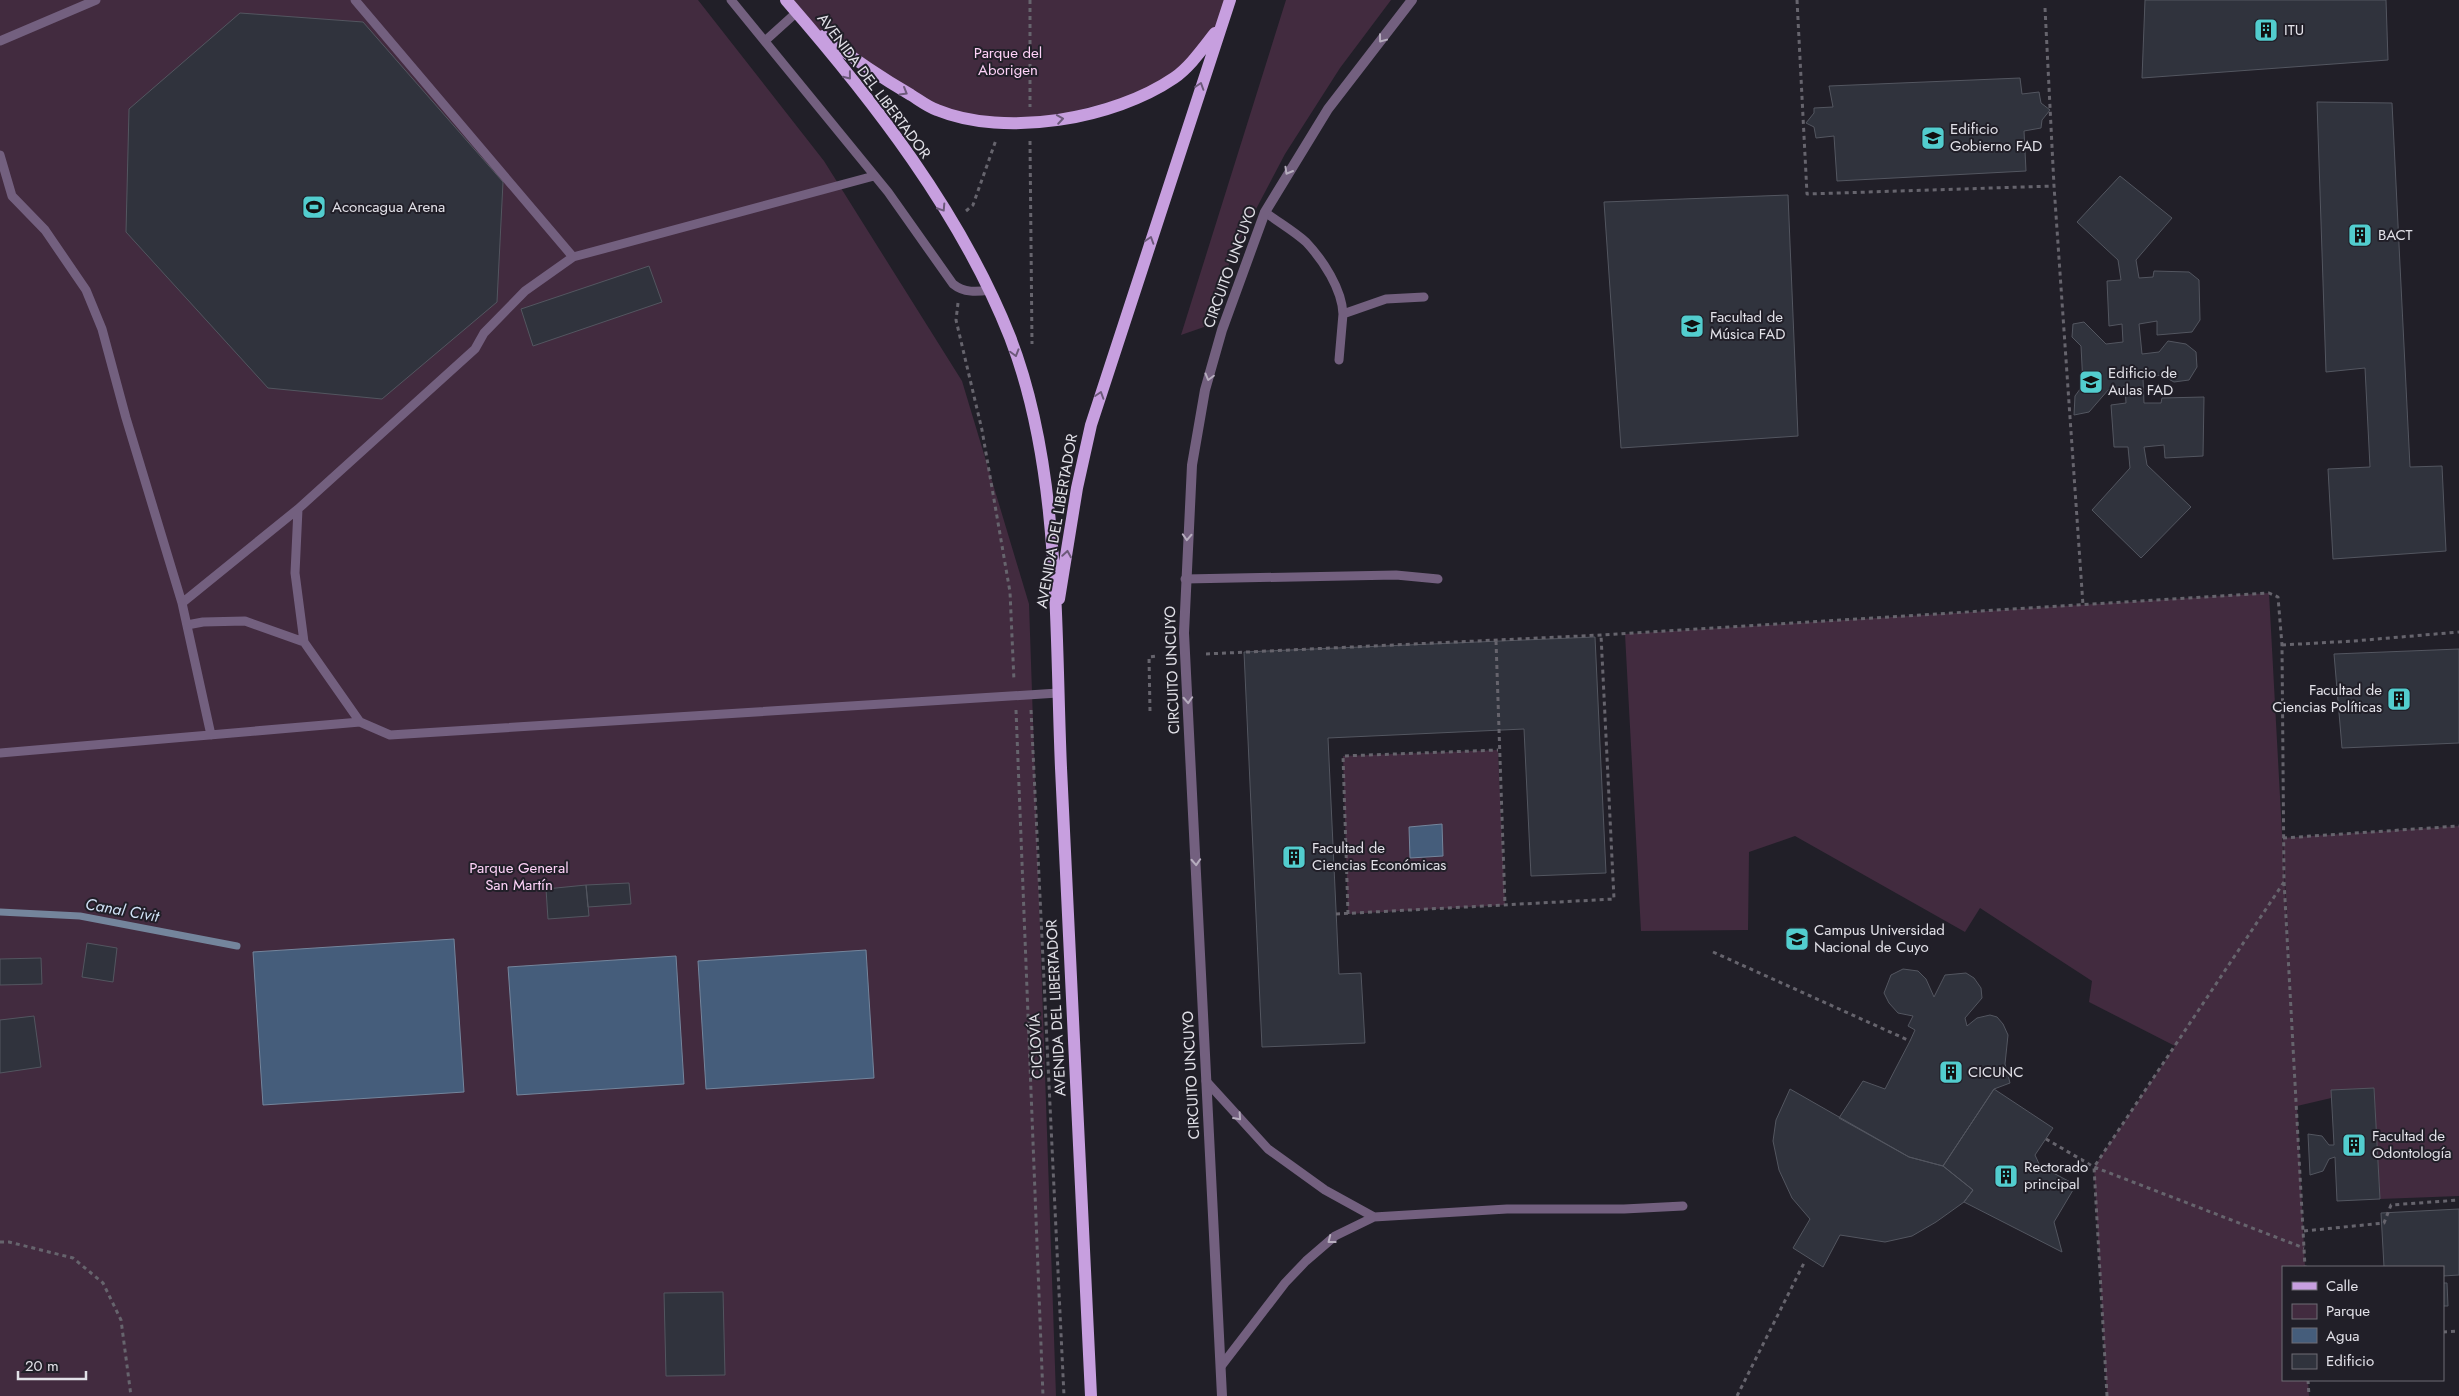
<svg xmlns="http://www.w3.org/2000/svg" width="2459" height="1396" viewBox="0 0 2459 1396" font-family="Jost,sans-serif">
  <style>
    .green { fill: #422b3f }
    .water { fill: #455d7b; stroke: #74859c }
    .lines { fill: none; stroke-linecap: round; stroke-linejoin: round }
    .stream { stroke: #74859c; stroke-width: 7 }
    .building { fill: #30333d; stroke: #535660 }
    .path { stroke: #66646d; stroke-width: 3; stroke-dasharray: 4 4; stroke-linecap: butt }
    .service { stroke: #73607f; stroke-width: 9 }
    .minor { stroke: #73607f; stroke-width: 10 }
    .primary { stroke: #c79fdf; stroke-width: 12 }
    .oneway { stroke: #b6adbe }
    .oneway2 { stroke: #6c597a }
    .labels { text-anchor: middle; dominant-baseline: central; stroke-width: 4; stroke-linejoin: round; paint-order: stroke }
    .poi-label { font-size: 15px; fill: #e2e1e8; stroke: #211f28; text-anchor: start }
    .park-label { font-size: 15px; fill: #fed2f8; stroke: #211f28 }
    .street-label { font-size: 15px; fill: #e2e1e8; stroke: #211f28 }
    .water-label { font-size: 16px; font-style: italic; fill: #d2e3f8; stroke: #211f28 }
  </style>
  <rect width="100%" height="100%" fill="#211f28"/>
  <path class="green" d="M0,0H698L824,161L962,381L1029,604L1056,1396H0Z
    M786,0H1230L1219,27L1195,57L1151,91L1030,123L937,110L807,24Z
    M1286,0H1391L1340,68L1285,154L1236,247L1204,327L1181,335Z
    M2269,593L2291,1000L2283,838L2459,826V1196L2380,1199L2374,1088L2297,1106L2305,1267H2283V1380H2308L2309,1396H2107L2094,1167L2175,1046L2089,1002L2092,981L1980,908L1965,932L1795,836L1749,852L1748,930L1641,931L1625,634Z
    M1498,750L1505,905L1348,914L1343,756Z"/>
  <path class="water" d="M1442,824L1443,856L1410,858L1409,827Z
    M454,939L464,1092L263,1105L253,952Z
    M866,950L874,1078L706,1089L698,961Z
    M676,956L684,1084L517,1095L508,967Z"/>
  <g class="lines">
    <path class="stream" d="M0,912L80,916L237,946"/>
  </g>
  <path class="building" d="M2145,0H2386L2388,60L2142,78Z
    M240,13L363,22L503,182L497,302L382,399L268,388L126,232L129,109Z
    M2020,78L2022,94L2039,92L2041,103L2050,110L2042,120L2041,128L2024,131L2026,171L1837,181L1834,136L1816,138L1814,127L1806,123L1814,113V108L1833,107L1829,86Z
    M2317,102L2392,103L2410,467L2442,466L2446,551L2333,559L2328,469L2370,467L2365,368L2326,372Z
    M2120,176L2172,218L2136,260L2139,278L2153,277L2154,271L2189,272L2199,280L2200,320L2192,332L2157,335V321L2139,324L2142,354L2159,352L2168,341L2186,344L2196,352L2197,367L2189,380L2174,382L2161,375L2143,378L2144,403H2161L2162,398L2204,397L2203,456L2165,458L2164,445L2144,447L2147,465L2191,507L2141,558L2092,510L2130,468L2128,447H2114L2111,405L2126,403L2125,386L2109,389L2089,412L2074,415L2075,396L2083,385L2081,346L2072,337L2073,324L2084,322L2106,344L2123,342L2122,324L2109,326L2107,281L2121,280L2118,260L2077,222Z
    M1788,195L1798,436L1621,448L1604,202Z
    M649,266L662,302L533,346L521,309Z
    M1595,637L1606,873L1531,876L1524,729L1328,738L1339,974L1361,973L1365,1043L1262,1047L1244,652Z
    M2459,649V743L2342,748L2334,654Z
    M629,883L631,904L588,907L586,885Z
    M586,885L589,916L548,919L546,889Z
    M87,943L117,948L113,982L82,977Z
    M41,958L42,984L0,985V959Z
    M1903,969L1918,971L1926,979L1934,997L1945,975L1966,973L1974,978L1981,988L1982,998L1965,1018L1967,1026L1977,1018L1990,1015L1997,1017L2003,1024L2008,1035L2005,1064L2010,1083L1994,1089L1943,1166L1909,1157L1839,1118L1863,1081L1885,1089L1910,1041L1915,1030L1908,1026L1913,1016L1898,1013L1889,1003L1884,993L1891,975Z
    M34,1016L41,1067L0,1073V1020Z
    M2374,1088L2380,1199L2337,1201L2335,1157L2329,1159L2323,1171L2310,1175L2308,1134L2322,1136L2329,1145H2334L2331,1090Z
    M1790,1089L1909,1157L1943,1166L1973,1190L1964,1202L1936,1222L1912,1236L1885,1242L1840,1235L1823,1267L1793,1248L1810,1219L1792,1198L1779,1170L1773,1141L1776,1120Z
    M1994,1089L2053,1128L2035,1155L2040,1166L2076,1185L2054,1222L2062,1252L1964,1202L1973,1190L1943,1166Z
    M2459,1209V1275L2443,1276V1267H2384L2381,1213Z
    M2443,1283H2447L2448,1306H2443Z
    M723,1292L725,1375L666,1376L664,1293Z"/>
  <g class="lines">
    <path class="path" d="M1030,0V107
      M1797,0L1807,194L2054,186
      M2045,8L2054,186L2083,605
      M1030,141L1032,344
      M966,211L973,205L996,140
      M958,303L956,320L982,430L1010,592L1014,681
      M1496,641L1505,905
      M2282,645L2354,641L2459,632
      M1206,654L1601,635L2269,593L2278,597L2282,645L2284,881L2305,1267
      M1016,710L1043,1396
      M1031,710L1064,1396
      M1150,711L1149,657L1158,656
      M2283,838L2459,826
      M1336,914L1614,899L1601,635
      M1348,914L1343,756L1498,750
      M1713,952L1910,1041
      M2046,1139L2094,1167L2304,1248
      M2304,1231L2384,1223L2391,1205L2459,1200
      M0,1242H9L73,1258L103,1283L121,1320L131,1396
      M2443,1332L2459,1331
      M2308,1380L2309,1396
      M1737,1396L1805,1261
      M2107,1396L2094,1167L2284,882"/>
    <path class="service" d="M355,0L573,257
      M731,0L888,192L953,284C964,293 977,292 990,290
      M766,40L797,12
      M0,41L96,0
      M0,155L12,196L45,230L86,290L102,329L126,418L182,603L211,735
      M1265,212C1278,222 1294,231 1306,242C1323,260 1342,289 1343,314
      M1339,360L1343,314L1386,299L1424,297
      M298,509L295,573L304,642L360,722L390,735L1058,693
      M1185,579L1396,575L1438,579
      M182,603L298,509L475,349L484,333L525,291L573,257L874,176
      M187,625L203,622L245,621L304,642
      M0,753L360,722
      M1206,1081L1268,1149L1325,1190L1374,1217
      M1222,1365L1285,1283L1306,1261L1335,1236L1374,1217L1507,1209H1624L1683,1206"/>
    <path class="minor" d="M1222,1396L1184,633L1192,465L1205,390L1222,330L1265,212L1328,109L1412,0"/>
    <path class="primary" d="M786,0C873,100 961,213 1010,337C1061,468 1055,630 1061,768C1071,978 1081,1187 1091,1396
      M823,36C851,57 880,77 911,95C919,100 928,107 937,110C1005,138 1114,119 1174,78C1190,67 1203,48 1215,33
      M1059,599L1077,488L1091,425L1230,0"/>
  </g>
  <defs><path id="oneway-chevron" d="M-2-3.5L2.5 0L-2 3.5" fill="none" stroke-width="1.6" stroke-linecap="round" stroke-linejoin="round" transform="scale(1.25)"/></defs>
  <g class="oneway">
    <use href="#oneway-chevron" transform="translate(1382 39) rotate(127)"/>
    <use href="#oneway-chevron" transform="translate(1288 171) rotate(120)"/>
    <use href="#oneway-chevron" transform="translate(1209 377) rotate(105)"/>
    <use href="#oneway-chevron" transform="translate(1187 537) rotate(93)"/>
    <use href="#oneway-chevron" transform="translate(1188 700) rotate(87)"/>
    <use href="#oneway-chevron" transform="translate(1196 862) rotate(87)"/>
    <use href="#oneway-chevron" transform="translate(1238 1117) rotate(48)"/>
    <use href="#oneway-chevron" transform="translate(1331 1240) rotate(142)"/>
  </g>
  <g class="oneway2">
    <use href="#oneway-chevron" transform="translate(848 76) rotate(52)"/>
    <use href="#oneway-chevron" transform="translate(1200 86) rotate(-72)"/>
    <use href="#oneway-chevron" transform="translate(904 92) rotate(30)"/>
    <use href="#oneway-chevron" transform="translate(1060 119) rotate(-9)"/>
    <use href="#oneway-chevron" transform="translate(942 208) rotate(57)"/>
    <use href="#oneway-chevron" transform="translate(1150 240) rotate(-72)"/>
    <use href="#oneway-chevron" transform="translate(1015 353) rotate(74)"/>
    <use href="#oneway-chevron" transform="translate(1100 395) rotate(-72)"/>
    <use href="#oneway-chevron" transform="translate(1067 554) rotate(-81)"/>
  </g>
  <defs>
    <g id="building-square" transform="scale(1.25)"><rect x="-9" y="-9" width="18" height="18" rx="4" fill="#52cdce" stroke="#211f28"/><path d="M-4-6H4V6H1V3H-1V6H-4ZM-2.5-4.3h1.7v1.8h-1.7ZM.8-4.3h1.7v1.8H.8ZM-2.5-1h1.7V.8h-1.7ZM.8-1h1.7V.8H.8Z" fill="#111"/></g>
    <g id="university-square" transform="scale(1.25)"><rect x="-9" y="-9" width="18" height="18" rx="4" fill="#52cdce" stroke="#211f28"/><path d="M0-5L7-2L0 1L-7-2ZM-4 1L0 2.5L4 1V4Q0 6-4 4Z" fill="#111"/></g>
    <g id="stadium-square" transform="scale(1.25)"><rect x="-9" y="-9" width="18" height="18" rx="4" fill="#52cdce" stroke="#211f28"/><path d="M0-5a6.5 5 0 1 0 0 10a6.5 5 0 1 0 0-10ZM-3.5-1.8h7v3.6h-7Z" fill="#111"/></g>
  </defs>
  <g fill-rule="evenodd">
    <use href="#building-square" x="2266" y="30"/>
    <use href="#university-square" x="1933" y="138"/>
    <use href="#stadium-square" x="314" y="207"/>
    <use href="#building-square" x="2360" y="235"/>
    <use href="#university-square" x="1692" y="326"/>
    <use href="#university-square" x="2091" y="382"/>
    <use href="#building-square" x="2399" y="699"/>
    <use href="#building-square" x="1294" y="857"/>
    <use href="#university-square" x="1797" y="939"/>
    <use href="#building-square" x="1951" y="1072"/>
    <use href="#building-square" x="2354" y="1145"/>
    <use href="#building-square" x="2006" y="1176"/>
  </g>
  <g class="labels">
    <g class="poi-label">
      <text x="2284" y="30">ITU</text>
      <text x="1950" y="129">Edificio<tspan x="1950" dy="17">Gobierno FAD</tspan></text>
      <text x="332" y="207">Aconcagua Arena</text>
      <text x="2378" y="235">BACT</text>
      <text x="1710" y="317">Facultad de<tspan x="1710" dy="17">Música FAD</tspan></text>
      <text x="2108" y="373">Edificio de<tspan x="2108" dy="17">Aulas FAD</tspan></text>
      <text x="2382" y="690" text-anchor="end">Facultad de<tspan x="2382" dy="17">Ciencias Políticas</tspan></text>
      <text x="1312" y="848">Facultad de<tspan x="1312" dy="17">Ciencias Económicas</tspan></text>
      <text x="1814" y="930">Campus Universidad<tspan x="1814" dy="17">Nacional de Cuyo</tspan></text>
      <text x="1968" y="1072">CICUNC</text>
      <text x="2372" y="1136">Facultad de<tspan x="2372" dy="17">Odontología</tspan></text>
      <text x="2024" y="1167">Rectorado<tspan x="2024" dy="17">principal</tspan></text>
    </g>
    <g class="park-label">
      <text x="1008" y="53">Parque del<tspan x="1008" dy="17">Aborigen</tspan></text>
      <text x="519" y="868">Parque General<tspan x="519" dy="17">San Martín</tspan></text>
    </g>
    <g class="street-label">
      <text transform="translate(874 86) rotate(53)">AVENIDA DEL LIBERTADOR</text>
      <text transform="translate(1230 267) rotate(-70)">CIRCUITO UNCUYO</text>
      <text transform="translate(1057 521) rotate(-80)">AVENIDA DEL LIBERTADOR</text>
      <text transform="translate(1172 670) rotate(-92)">CIRCUITO UNCUYO</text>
      <text transform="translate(1056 1008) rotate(-93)">AVENIDA DEL LIBERTADOR</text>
      <text transform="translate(1036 1046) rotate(-93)">CICLOVÍA</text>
      <text transform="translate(1191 1075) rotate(-93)">CIRCUITO UNCUYO</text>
    </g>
    <g class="water-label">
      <text transform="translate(122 910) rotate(10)">Canal Civit</text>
    </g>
  </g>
  <rect x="2282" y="1266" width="162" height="115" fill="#211f28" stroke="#6e6d75"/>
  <rect x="2292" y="1282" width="25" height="8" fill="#c79fdf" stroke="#6e6d75"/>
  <text x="2326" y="1291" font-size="15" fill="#e2e1e8">Calle</text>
  <rect x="2292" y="1304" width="25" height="15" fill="#422b3f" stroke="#6e6d75"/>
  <text x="2326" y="1316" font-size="15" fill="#e2e1e8">Parque</text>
  <rect x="2292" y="1328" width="25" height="15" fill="#455d7b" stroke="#6e6d75"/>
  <text x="2326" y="1341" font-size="15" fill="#e2e1e8">Agua</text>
  <rect x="2292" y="1354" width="25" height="15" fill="#30333d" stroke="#6e6d75"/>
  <text x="2326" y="1366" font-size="15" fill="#e2e1e8">Edificio</text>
  <path d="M18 1371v8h68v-8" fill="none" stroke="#e2e1e8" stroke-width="2.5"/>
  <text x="25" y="1371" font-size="15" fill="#e2e1e8" stroke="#211f28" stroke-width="4" paint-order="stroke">20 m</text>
</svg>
